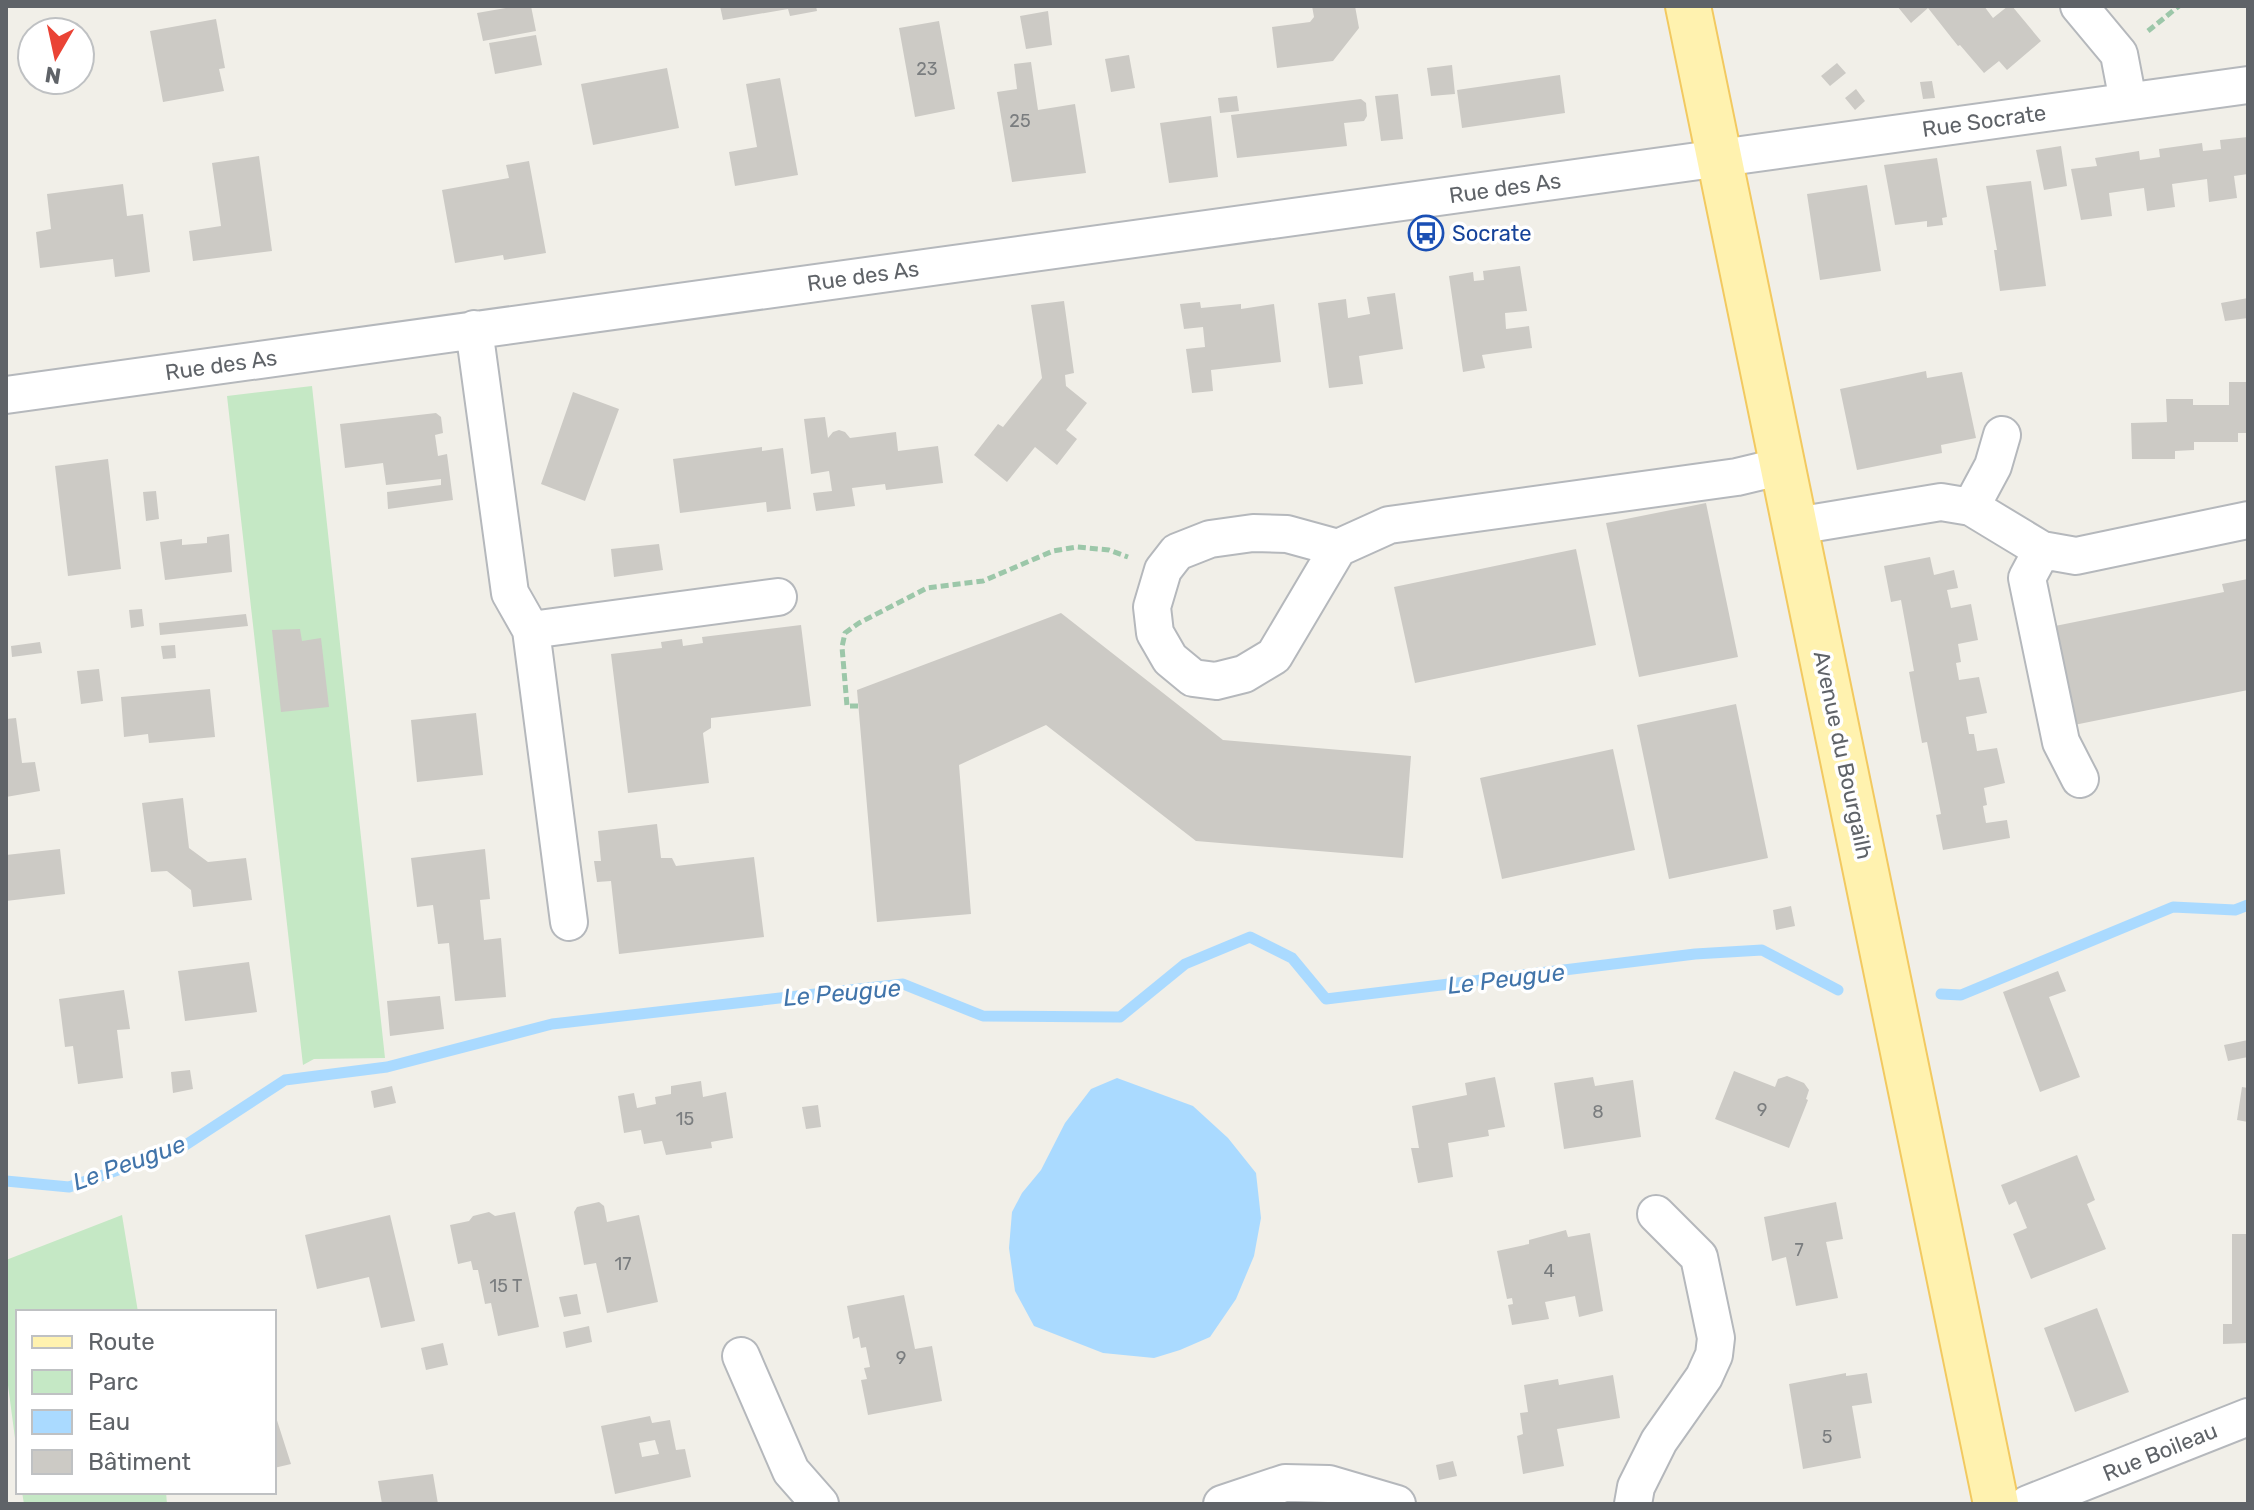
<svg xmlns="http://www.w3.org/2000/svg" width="2254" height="1510" viewBox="0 0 2254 1510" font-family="Rubik,sans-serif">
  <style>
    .green { fill: #c5e8c5 }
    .water { fill: #aadaff }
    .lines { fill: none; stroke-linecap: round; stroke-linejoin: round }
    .stream { stroke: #aadaff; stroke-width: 11 }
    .building { fill: #cccac5; fill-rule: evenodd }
    .minor-casing { stroke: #b5b8bc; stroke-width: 40 }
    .major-casing { stroke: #f2c960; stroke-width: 48 }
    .path { stroke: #9cc7a9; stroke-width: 5; stroke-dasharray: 8 4; stroke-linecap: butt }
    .minor { stroke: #fff; stroke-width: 36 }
    .major { stroke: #fff2af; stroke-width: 44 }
    .labels { text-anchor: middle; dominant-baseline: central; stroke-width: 7; stroke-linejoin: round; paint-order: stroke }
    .number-label { font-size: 18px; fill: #7a7d7f }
    .street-label { font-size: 22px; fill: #5f6368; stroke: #fff }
    .transit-label { font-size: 22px; fill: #164399; stroke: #fff; text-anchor: start }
    .water-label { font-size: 24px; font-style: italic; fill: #4174aa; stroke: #fff }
  </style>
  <rect width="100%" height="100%" fill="#f1efe8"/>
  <path class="green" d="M312,386L385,1058L314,1059L303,1065L227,396Z
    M122,1215L138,1312H18V1461L6,1370V1260Z
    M22,1492H166L167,1504H24Z"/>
  <path class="water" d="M1117,1078L1193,1106L1228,1138L1256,1173L1261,1218L1254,1256L1236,1299L1210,1337L1180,1350L1154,1358L1103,1353L1034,1326L1015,1291L1009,1248L1012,1212L1022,1193L1041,1170L1065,1123L1091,1089Z"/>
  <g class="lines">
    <path class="stream" d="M1941,994L1961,995L2173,907L2235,910L2248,905
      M6,1181L69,1187L181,1148L285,1080L387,1067L552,1024L903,984L983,1016L1120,1017L1185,964L1250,937L1292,958L1326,999L1695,954L1762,950L1838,990"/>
  </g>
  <path class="building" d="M517,6H531L536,31L483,41L477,13Z
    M720,6H816L817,11L790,16L788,9L723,20Z
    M1312,6H1355L1359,28L1333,61L1277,68L1272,27L1310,22L1314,17Z
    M1897,6H1984L1993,18L2008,6H2012L2041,41L2007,70L1999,61L1984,73L1960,45L1958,46L1928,8L1911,23Z
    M1048,11L1052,45L1026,49L1020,16Z
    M216,19L225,68L219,69L224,91L163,102L150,31Z
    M939,21L955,109L915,117L899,28Z
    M536,35L542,65L495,74L489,43Z
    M1129,55L1135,88L1111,92L1105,59Z
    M1031,62L1038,110L1075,104L1086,173L1012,182L997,92L1017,89L1014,64Z
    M1837,63L1846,73L1830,86L1821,76Z
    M1452,65L1455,94L1431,96L1427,68Z
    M667,68L679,128L593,145L581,84Z
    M1560,75L1565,113L1462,128L1457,90Z
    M780,78L798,175L735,186L729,152L757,147L746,84Z
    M1932,81L1935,98L1923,99L1920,82Z
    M1856,89L1865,101L1855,110L1845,98Z
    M1398,94L1403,139L1381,141L1375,96Z
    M1237,96L1239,111L1220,113L1218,98Z
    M1361,99L1366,103L1367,116L1364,121L1344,123L1347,146L1237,158L1231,115Z
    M1211,116L1218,177L1169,183L1160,123Z
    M2248,137V174L2234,176L2237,198L2209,202L2207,179L2172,184L2175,207L2147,211L2144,188L2109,193L2112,216L2081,220L2071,169L2097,166L2095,158L2139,151L2140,160L2160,157L2159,149L2202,143L2203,151L2221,149L2220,140Z
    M2061,146L2067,186L2044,190L2036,150Z
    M259,156L272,251L193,261L189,231L221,226L212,163Z
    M1937,158L1947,217L1942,218L1943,225L1927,227V221L1895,225L1884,165Z
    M529,161L546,253L504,260L503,255L455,263L442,190L509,178L506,165Z
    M2031,181L2046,286L2000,291L1994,250H1997L1986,186Z
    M123,184L127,216L143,214L150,272L115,277L113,259L40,268L36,232L51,229L47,194Z
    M1867,185L1881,271L1820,280L1807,194Z
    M1520,266L1527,311L1505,313L1506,329L1529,326L1532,348L1482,355L1485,368L1463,372L1449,276L1473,272L1474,281L1484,280L1483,271Z
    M1395,293L1403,349L1359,356L1363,384L1329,388L1318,303L1346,299L1348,318L1370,314L1367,297Z
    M2248,298V318L2225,321L2221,303Z
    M1064,301L1074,373L1065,375L1066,386L1087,403L1066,430L1077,439L1057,465L1035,447L1007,482L974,455L998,424L1003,427L1042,378L1031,305Z
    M1200,302L1201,308L1241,304V309L1274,304L1281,362L1211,370L1213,391L1192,393L1186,349L1205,347L1203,327L1184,329L1180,304Z
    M1926,371L1927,378L1962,372L1976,438L1941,445L1942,453L1857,470L1840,389Z
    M2229,382H2248V433H2238V442H2194V450L2175,451V459H2132L2131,423L2167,422L2166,399H2193V405H2229Z
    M573,392L619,409L585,501L541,484Z
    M436,413L441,417L443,433L435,435L438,456L447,454L453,500L388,509L387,492L441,485V479L386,485L383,463L345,468L340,424Z
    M825,417L828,438L833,432L839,430L845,432L850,438L896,432L898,451L938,446L943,483L886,490L885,484L852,488L855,506L816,511L813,493L832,491L829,471L811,474L804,419Z
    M762,447V451L783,448L791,509L767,512L766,502L680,513L673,459Z
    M108,459L121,569L68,576L55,466Z
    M156,491L159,519L146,521L143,492Z
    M1706,503L1738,657L1639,677L1606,523Z
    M229,534L232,572L165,580L160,542L182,539V545L207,543V537Z
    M659,544L663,570L614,577L611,549Z
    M1576,549L1596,645L1415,683L1394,587Z
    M1930,557L1934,575L1954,570L1958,588L1947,590L1951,608L1971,604L1978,640L1958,644L1961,662L1956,663L1959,680L1979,677L1987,713L1966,717L1969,734H1974L1977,751L1997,748L2005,783L1984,788L1987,805L1983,806L1986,823L2007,820L2010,838L1943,850L1936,815L1941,814L1927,742L1922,743L1909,672L1914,671L1901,600L1891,602L1884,566Z
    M2248,579V690L2074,725L2055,626L2224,592L2222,584Z
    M142,609L144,626L131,628L129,610Z
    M1061,613L1223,740L1411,756L1403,858L1196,841L1046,725L959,765L971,914L877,922L857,690Z
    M246,614L248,626L160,635L159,623Z
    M801,625L811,706L711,718V728L703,733L709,783L628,793L611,654L662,648L661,642L682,639L683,646L703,643L702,637Z
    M300,629L302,641L321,638L329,707L281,712L272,630Z
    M40,642L42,653L12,657L11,646Z
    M175,645L176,658L163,659L161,646Z
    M99,669L103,701L81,704L77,671Z
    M210,689L215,737L149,743L148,734L124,737L121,697Z
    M1736,704L1768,858L1669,879L1637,725Z
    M476,713L483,775L417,782L411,720Z
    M16,718L22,763L35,762L40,791L6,797V719Z
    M1613,749L1635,850L1502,879L1480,778Z
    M183,798L189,848L208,862L246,858L252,900L193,907L191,890L167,871L151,872L142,803Z
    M657,824L661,858H672L676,866L754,857L764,937L619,954L611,881L597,882L594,861H601L598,831Z
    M60,849L65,894L6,901V855Z
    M485,849L490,899L480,900L484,940L501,938L506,997L455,1001L449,943L438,944L433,905L417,907L411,858Z
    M1791,906L1795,926L1776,930L1773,910Z
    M249,962L257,1012L185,1021L178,971Z
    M2058,971L2066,991L2049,997L2080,1077L2040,1092L2003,992Z
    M124,990L130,1029L117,1030L123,1078L78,1084L73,1046L65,1047L59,999Z
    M440,996L444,1029L390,1036L387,1001Z
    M2248,1040V1057L2228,1061L2224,1045Z
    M190,1070L193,1089L173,1093L171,1072Z
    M1734,1071L1775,1087L1778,1079L1787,1076L1804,1083L1809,1090L1806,1099L1808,1100L1789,1148L1715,1119Z
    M1495,1077L1505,1127L1488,1130L1489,1136L1448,1143L1453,1177L1418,1183L1411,1148H1419L1412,1106L1467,1095L1465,1083Z
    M1593,1077L1595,1086L1633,1080L1641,1137L1564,1149L1554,1083Z
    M701,1081L703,1097L726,1092L733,1138L711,1142L712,1148L666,1155L662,1141L644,1144L641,1130L624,1133L618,1096L634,1093L637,1108L656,1104L655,1097L671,1094V1086Z
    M392,1086L396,1103L374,1108L371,1091Z
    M2242,1087L2248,1088V1122L2237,1120Z
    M818,1105L821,1127L806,1129L802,1107Z
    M2077,1155L2095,1200L2087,1204L2106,1249L2031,1279L2013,1234L2027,1228L2016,1201L2009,1205L2001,1185Z
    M599,1202L604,1206L607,1222L639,1215L658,1302L607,1313L596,1263L584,1265L574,1212L577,1207Z
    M1836,1202L1843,1239L1826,1242L1838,1298L1796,1306L1786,1257L1772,1261L1764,1217Z
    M489,1212L495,1216L515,1212L539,1327L498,1336L491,1303L485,1304L478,1270H473L471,1261L458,1264L450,1225L469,1221L473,1216Z
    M390,1215L415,1321L381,1328L369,1277L317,1289L305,1235Z
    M1566,1230L1568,1237L1590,1233L1603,1311L1579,1317L1575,1296L1545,1302L1549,1319L1512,1325L1508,1305L1513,1304L1512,1298L1507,1299L1497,1251L1529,1244V1240Z
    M2232,1234H2248V1343L2223,1344V1324H2232Z
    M577,1294L581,1314L564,1317L559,1297Z
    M904,1295L915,1349L932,1346L942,1401L868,1415L861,1380L867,1379L864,1368L870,1367L866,1347L861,1348L859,1337L853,1339L847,1306Z
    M2097,1308L2129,1392L2075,1412L2044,1328Z
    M589,1326L592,1342L566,1348L563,1332Z
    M443,1343L448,1365L426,1370L421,1348Z
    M1846,1373V1376L1867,1373L1872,1403L1852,1406L1861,1458L1803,1469L1789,1384Z
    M1613,1375L1620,1418L1557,1429L1564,1466L1523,1474L1517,1436L1523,1434L1520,1413L1528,1412L1524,1385L1558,1379L1559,1385Z
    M274,1411L291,1464L274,1468Z
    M650,1416L652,1423L670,1420L676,1450L685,1449L691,1477L615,1494L601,1426ZM655,1440L659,1454L642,1457L639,1443Z
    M1453,1461L1457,1476L1439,1480L1436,1465Z
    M433,1474L438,1504H382L378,1481Z"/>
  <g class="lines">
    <g class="minor-casing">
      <path id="minor" d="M2079,6L2119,54L2128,101
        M474,329L510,593L531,630L569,922
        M6,395L2248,85
        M1971,507L1993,466L2002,435
        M1796,526L1941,502L1971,507L2042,550L2076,556L2248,520
        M1338,548L1287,534L1253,533L1210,539L1177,552L1163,570L1152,607L1155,633L1170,659L1193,678L1216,681L1244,674L1274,656L1338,548L1389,525L1737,477L1783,466
        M2042,550L2027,578L2061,742L2080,779
        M531,630L778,597
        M741,1356L791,1471L820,1504
        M1222,1504L1285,1483L1329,1484L1397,1504
        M1633,1504L1636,1487L1659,1441L1704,1377L1714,1355L1716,1338L1699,1257L1656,1214
        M2028,1504L2248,1417"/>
    </g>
    <g class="major-casing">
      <path id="major" d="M1688,6L1996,1504"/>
    </g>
    <path class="path" d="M2148,31L2179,6
      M858,706H847L842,647L845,633L859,623L927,588L983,581L1053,551L1077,547L1109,550L1128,557"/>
    <use href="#minor" class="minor"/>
    <use href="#major" class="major"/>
  </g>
  <defs>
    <g id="bus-ring" transform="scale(1.8)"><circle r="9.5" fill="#fff" stroke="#1a4fb4" stroke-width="1.5"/><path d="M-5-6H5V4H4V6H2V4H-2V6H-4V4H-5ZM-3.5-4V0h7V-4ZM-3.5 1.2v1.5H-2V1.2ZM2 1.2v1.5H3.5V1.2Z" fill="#1a4fb4"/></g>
  </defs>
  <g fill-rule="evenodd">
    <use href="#bus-ring" x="1426" y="233"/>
  </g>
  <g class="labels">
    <g class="number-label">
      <text x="927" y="69">23</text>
      <text x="1020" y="121">25</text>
      <text x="1762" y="1110">9</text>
      <text x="1598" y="1112">8</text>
      <text x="685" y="1119">15</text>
      <text x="1799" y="1250">7</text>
      <text x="623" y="1264">17</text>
      <text x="1549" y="1271">4</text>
      <text x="506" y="1286">15 T</text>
      <text x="901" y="1358">9</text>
      <text x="1827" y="1437">5</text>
    </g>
    <g class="street-label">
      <text transform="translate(1984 121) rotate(-8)">Rue Socrate</text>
      <text transform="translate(1505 188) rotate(-8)">Rue des As</text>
      <text transform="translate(863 276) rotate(-8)">Rue des As</text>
      <text transform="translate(221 365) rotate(-8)">Rue des As</text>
      <text transform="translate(1843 755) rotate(78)">Avenue du Bourgailh</text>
      <text transform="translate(2160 1452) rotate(-22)">Rue Boileau</text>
    </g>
    <g class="transit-label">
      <text x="1452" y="233">Socrate</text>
    </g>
    <g class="water-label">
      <text transform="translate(1506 979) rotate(-7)">Le Peugue</text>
      <text transform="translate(842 993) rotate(-5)">Le Peugue</text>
      <text transform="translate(129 1163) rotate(-20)">Le Peugue</text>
    </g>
  </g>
  <rect width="2254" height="1510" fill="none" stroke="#5f6368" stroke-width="16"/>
  <rect x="16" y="1310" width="260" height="184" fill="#ffffff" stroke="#bfc1c3" stroke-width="2"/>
  <rect x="32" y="1336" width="40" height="12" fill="#fff2af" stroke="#bfc1c3" stroke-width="2"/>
  <text x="88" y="1350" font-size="24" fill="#5f6368">Route</text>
  <rect x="32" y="1370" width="40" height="24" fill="#c5e8c5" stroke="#bfc1c3" stroke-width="2"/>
  <text x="88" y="1390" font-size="24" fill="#5f6368">Parc</text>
  <rect x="32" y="1410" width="40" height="24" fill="#aadaff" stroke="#bfc1c3" stroke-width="2"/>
  <text x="88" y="1430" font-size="24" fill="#5f6368">Eau</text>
  <rect x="32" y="1450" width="40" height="24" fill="#cccac5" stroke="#bfc1c3" stroke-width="2"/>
  <text x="88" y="1470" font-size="24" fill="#5f6368">Bâtiment</text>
  <g transform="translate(56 56) rotate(189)"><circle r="38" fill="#ffffff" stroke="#bfc1c3" stroke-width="2"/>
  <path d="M0-6L14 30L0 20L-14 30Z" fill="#ea4335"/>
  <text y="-12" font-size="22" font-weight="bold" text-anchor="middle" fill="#5f6368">N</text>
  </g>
</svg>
